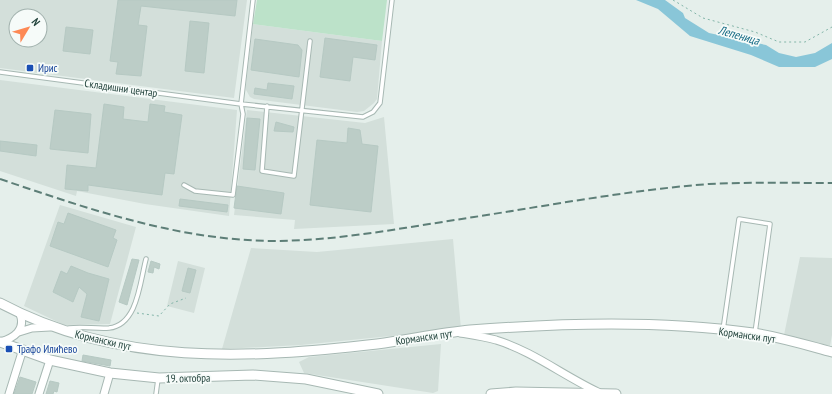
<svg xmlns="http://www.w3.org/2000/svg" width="832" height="394" viewBox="0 0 832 394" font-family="'PT Sans Narrow',sans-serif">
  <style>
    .built { fill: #d3dfda; fill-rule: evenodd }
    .green { fill: #bce2c9 }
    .water { fill: #89c6d8 }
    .building { fill: #bccdc7; stroke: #b6c9c3 }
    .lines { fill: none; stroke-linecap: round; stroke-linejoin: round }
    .service-casing { stroke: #a7b8b3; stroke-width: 5.5 }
    .minor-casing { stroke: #a7b8b3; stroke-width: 9 }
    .tertiary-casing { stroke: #a7b8b3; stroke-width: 11 }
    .path { stroke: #83b5a9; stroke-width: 1; stroke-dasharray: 2 3; stroke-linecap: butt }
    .service { stroke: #fff; stroke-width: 3.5 }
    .minor { stroke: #fff; stroke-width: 7 }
    .tertiary { stroke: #fff; stroke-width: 9 }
    .rail { stroke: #5d7e77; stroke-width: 2; stroke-dasharray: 8 4; stroke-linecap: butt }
    .transit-dot { fill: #1a4fb4; stroke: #f6fbf9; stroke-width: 1.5 }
    .labels { text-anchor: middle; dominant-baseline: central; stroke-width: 3.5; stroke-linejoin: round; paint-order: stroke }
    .transit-label { font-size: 11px; fill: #164399; stroke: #f6fbf9; text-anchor: start }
    .street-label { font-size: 11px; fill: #22433c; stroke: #f6fbf9 }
    .water-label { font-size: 12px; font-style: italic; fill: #166b85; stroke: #f6fbf9 }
  </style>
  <rect width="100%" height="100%" fill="#e5efeb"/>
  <path class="built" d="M0,0H247L234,98L0,68ZM16,16H40V40H16Z
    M253,24L382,41L377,99L374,103L364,111L357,112L254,99L250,97L246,90V85Z
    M0,80L237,110L229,216L145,204L77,191L76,196L0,171Z
    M247,110L365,123L384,117L394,224L294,229L295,220L234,215Z
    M60,205L136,227L110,324L64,325L24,306Z
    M453,239L461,329L301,345L222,349L251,248L317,252Z
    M800,257L832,258V335L830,346L784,335Z
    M178,261L205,268L194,313L167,306Z
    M441,344L438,391L433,393L304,373L299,362L309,357Z"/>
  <path class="green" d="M257,0H387L382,41L253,24Z"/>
  <path class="water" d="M636,0H665L683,13L685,18L709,33L766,45L779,53L796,57L815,53L832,43V59L815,67H779L751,55L690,36L658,9Z"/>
  <path class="building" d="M118,0H237L235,16L141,6L138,25L147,26L141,76L116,74L118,62L110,61Z
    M190,21L209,23L204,73L185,71Z
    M66,27L93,30L90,54L63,51Z
    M325,38L377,45L375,60L353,57L350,81L320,77Z
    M255,39L298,45L302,50L299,77L251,70Z
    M268,83L294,86L292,99L254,94L255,88L267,90Z
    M104,104L124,107L123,119L148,122L150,104L165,106L164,112L182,115L174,174L165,173L162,195L88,185V191L65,189L67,165L96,168Z
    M55,110L91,114L88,153L50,149Z
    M247,118L260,119L255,170L243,169Z
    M276,122L294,127L293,132L274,131Z
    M348,128L360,130L362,144L378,146L371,212L310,205L317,140L347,143Z
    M0,141L37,145L36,156L0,151Z
    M237,186L284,193L281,214L234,208Z
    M180,199L228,205L227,212L179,206Z
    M68,213L116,230L113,238L117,240L108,267L50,246L58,222L64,224Z
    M132,259L139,260L127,305L119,302Z
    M151,261L160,264L159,269L154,267L153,273L148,272Z
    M71,266L88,273L109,279L99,321L81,317L87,294L79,287L73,302L53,292L61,271L67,274Z
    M188,268L196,270L190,293L182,291Z
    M83,355L111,360L110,366L82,361Z
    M20,377L36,382L32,394H14Z
    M50,381L59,383L57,392L54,391L53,394H46Z"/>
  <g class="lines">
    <g class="service-casing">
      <path id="service" d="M0,72L241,104L363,117L373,112L380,103L392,0
        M267,106L262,171L294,176L310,41
        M184,185L195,191L233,195L243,114L241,104L253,0
        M69,328C82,326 96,329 109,328C138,325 140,281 146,259
        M723,330L739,219L770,224L755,333
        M156,394L158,379"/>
    </g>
    <g class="minor-casing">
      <path id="minor" d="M19,332L32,328L50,327
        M460,333C472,335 485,337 496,340C532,351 564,376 598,392
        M0,342C14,338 26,330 20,314
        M9,394L23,349
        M39,394L50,360
        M104,394L110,373"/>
    </g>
    <g class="tertiary-casing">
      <path id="tertiary" d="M0,303C118,366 248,359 377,344C408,340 439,333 470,330C564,323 659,320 753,333C780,337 806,345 832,352
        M0,342L50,360L110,373L159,378L253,375L306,379L378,394
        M491,394L516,392L616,394"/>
    </g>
    <path class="path" d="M673,0L703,18L755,32L779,42H805L832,27
      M137,313L159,316L170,304L186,298"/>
    <use href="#service" class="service"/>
    <use href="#minor" class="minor"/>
    <use href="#tertiary" class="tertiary"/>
    <path class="rail" d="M0,179C89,209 177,240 272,241C339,241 407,227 474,217C552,205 630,190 709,184C750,182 791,183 832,183"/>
  </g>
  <g class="transit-dot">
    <rect x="26" y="64" width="8" height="8" rx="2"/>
    <rect x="5" y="345" width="8" height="8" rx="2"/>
  </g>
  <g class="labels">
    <g class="transit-label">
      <text x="38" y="68">Ирис</text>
      <text x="17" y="349">Трафо Илићево</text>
    </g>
    <g class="street-label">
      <text transform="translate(121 88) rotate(8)">Складишни центар</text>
      <text transform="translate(747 335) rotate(8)">Кормански пут</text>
      <text transform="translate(424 337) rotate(-8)">Кормански пут</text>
      <text transform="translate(103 340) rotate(13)">Кормански пут</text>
      <text transform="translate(188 378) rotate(-1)">19. октобра</text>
    </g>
    <g class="water-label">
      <text transform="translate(739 35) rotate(16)">Лепеница</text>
    </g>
  </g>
  <g transform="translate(28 28) rotate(52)"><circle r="19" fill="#f6fbf9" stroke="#a1b1ad"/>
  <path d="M0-3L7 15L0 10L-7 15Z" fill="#fd8955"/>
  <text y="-6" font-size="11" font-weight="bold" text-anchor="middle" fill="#22433c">N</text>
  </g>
</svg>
